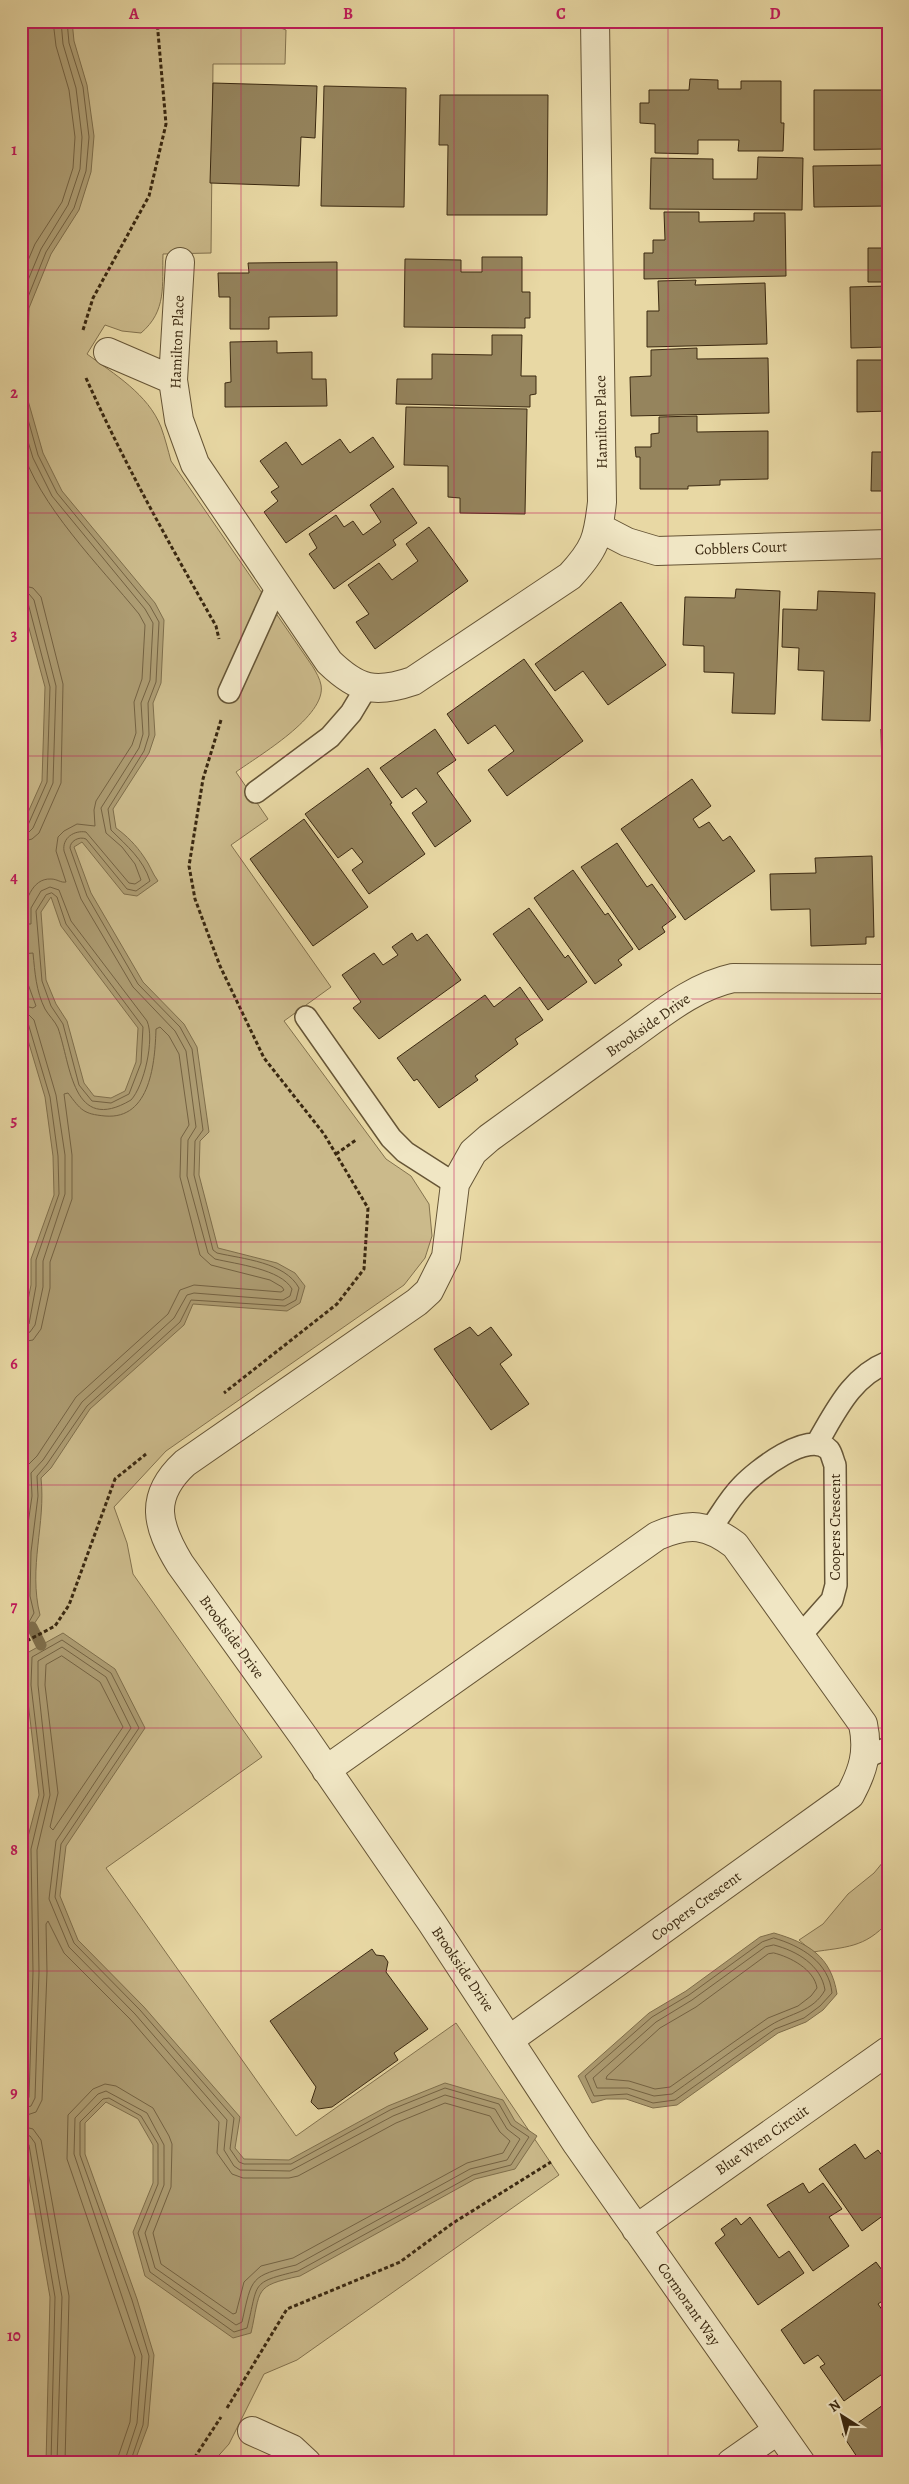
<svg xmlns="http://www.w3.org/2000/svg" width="909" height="2484" viewBox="0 0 909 2484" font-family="Alegreya,serif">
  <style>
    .green { fill: #cbba8b; stroke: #83724e }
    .water { fill: #ad9c72; stroke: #7f6e4b; fill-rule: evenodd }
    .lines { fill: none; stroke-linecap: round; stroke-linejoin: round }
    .shore { stroke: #746242; stroke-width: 1 }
    .stream { stroke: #7f6e4b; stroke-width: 11 }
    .building { fill: #95845d; stroke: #3b2911 }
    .service-casing { stroke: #665536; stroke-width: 24 }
    .minor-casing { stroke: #665536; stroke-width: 30 }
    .path { stroke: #3b2911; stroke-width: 3; stroke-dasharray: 4 2.5; stroke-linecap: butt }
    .service { stroke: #f0e6c4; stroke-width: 21 }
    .minor { stroke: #f0e6c4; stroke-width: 28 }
    .grid { fill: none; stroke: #c2185b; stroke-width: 1; stroke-opacity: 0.55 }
    .labels { text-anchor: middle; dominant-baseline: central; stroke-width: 4; stroke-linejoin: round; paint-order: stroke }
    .street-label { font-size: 15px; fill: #3b2911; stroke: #f0e6c4 }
    .neatline { fill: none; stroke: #c2185b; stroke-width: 2 }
    .grid-label { font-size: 16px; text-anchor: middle; font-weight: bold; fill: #c2185b }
  </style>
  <rect width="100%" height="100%" fill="#e8d8a4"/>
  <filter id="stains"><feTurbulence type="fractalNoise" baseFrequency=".004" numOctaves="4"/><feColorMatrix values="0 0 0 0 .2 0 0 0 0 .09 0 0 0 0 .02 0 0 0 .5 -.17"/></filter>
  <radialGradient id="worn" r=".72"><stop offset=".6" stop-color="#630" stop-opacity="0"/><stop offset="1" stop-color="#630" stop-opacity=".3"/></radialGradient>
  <path class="green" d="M21,21H263L286,30L285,64H213L211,253L163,254C162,285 167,311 141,333L122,331L105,325L87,354C114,374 148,394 161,427C165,438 168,450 171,461L313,667C316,672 320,679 321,685C327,716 258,756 236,772L268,819L231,845L331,987L284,1021L386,1159L411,1176L429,1204L432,1236L425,1258L404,1285L166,1451L114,1507L127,1543L133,1574L262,1757L106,1868L296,2136L456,2023L559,2175L297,2360L264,2374L229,2444L212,2463H21Z
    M888,1856V1922C865,1948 845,1947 813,1952L799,1940L823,1924L848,1894L874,1873Z"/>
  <path class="water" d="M21,21H72L74,41L87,85L94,136L91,172L79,210L51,254L29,308L27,397L43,453L62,491L155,603L164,620L161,683L153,703L155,735L149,753L113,809L116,828C127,836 136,845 144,857C150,865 152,873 158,881L137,896L124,894L82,842L74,847L91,893L143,982L184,1024L197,1047L209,1132L200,1141L199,1175L218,1248L277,1263L295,1273L305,1286L300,1303L287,1311L193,1304L184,1325L90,1409L51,1468L41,1478C46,1524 28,1567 40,1615L32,1627H22L21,1335L31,1285V1259L54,1195L53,1156L45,1097L21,1017V945L26,939L21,933V828L42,781L45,687L21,599ZM51,897L61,926L138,1028L136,1062L125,1091L111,1098L94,1096L84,1083L67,1021L56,1004L46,980L41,912Z
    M63,1633L115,1669L145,1728L66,1846L60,1896L78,1940L144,2007L240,2117L235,2148L244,2159L289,2160L388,2106L445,2083L503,2100L515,2121L537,2136L515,2169L475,2179L300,2276C253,2286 261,2289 251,2333L233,2338L145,2276L133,2232L153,2183V2145L138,2119L106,2102L85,2123V2154L137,2299L154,2355L148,2426L134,2463H46L50,2297L22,2138L28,1972L25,1848L39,1795L26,1685L27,1653Z
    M774,1933C808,1943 831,1956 837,1994L823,2010L806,2022L778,2033L677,2105L653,2108L626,2099H606L592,2103L578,2076L649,2013L686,1991L760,1937Z"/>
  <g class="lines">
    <path class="shore" d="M21,277L35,244L62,202L73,168L75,137L69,90L56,46L53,21
      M21,297L41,249L68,205L80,169L82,137L76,88L63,44L61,21
      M21,418L33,458L52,496L145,609L153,623L150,680L141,703L143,734L139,748L101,808L106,833L122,847L135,864L141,880L135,884L129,883L86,832C74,830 62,838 64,851L81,899L133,987L175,1031L186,1051L196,1127L188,1140L187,1176L208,1253L215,1259C236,1264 281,1269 292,1289L290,1296L283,1300L194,1293L187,1295L174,1318L82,1402L43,1460L31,1473L32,1496L24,1552V1596L28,1612L25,1616H21
      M21,446C38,505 100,566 139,614L145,625L142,679L134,702L136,733L132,745L96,801L94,810L95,826L77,824L64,831L58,837L56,851L66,882C61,883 57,879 51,879C31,878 26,903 21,916
      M21,585L33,588L41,597L63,684L61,783L39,833L32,839L21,842
      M21,593L29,594L34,600L56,686L53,783L33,828L28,833L21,834
      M21,599L28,603L50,687L47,782L28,825L21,828
      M52,893L57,897L66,924L143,1027L141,1063L129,1094L111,1103L92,1101L79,1085L63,1024L51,1006L42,981L36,911L46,895Z
      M21,924H31V908L41,891L50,887L59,890L71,921L147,1021C155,1039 144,1086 131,1100C72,1135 71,1065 58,1028C55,1021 49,1016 45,1009C36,991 35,973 33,953L21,954
      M21,962L26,963L28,984L36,1006L33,1008L21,1005
      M21,1013L29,1015L34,1020L56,1095L65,1155V1194L43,1261V1287L35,1325L30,1332L21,1335
      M21,1019L28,1023L50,1097L58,1156L59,1194L36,1260V1286L29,1324L21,1328
      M21,1342L33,1340L41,1329L50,1288V1262L72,1199V1155L64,1094L68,1093C81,1110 83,1114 105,1116C151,1120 155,1061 156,1029L160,1027L169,1036L179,1054L189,1125L181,1138L180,1177L200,1255L211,1265L270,1280L282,1287L284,1290L281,1292L194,1285L180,1290L168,1314L76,1397L37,1456L26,1467L23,1476L24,1496L21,1518
      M21,1623L29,1622L34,1613L30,1596L31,1552L38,1496L37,1476L47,1464L87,1406L180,1322L191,1300L285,1306L296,1300L299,1288C285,1262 243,1259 217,1253L213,1250L194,1175L195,1141L203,1130L192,1049L180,1027L138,984L87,896L70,848C70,841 79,836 86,839L127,889L136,891L150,881C143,859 127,846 111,830L108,809L144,751L149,735L148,703L156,682L159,622L150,606L57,493L38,455L22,398L24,307L46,252L74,208L86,171L89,137L83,87L69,43L67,21
      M62,1656L100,1682L123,1727L53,1830L50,1827L58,1793L45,1685L46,1665Z
      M774,1938C801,1946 829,1962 832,1993L820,2006L804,2018L775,2029L675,2100L653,2103L627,2094L594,2096L585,2076L652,2017L689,1995L762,1942Z
      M774,1945C797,1951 821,1965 825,1990C813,2012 790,2013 771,2025C737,2046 705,2071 672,2094L654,2096L628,2088H597L593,2078L656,2022L692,2000L765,1947Z
      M774,1953C790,1957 814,1969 817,1988L811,1996L798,2006L768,2018L670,2087L655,2089L629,2081L606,2079L607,2076L660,2028L696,2007L768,1954Z
      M21,2103L27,2102L29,2097L33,1972L31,1849L44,1795L31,1685L32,1657L62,1640L111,1673L139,1728L61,1844L55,1897L74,1943L140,2010L234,2118L230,2149L239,2162L244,2164H291L390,2110L445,2088L499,2104L511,2125L529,2137L511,2165L473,2175L298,2271C249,2283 259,2282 247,2328L234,2332L150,2272L138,2233L158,2184V2144L141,2116L109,2098L103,2099L80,2122V2155L132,2300L149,2356L143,2425L130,2463
      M21,2109L31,2106L35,2098L39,1972L37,1850L50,1795L38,1685V1661L62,1647L106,1677L131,1728L56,1841L49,1899L69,1947L135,2014L227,2120L224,2150L234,2166L240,2170L290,2171L393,2116L445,2095L495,2109L507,2129L520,2139L507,2160L470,2169L296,2265C250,2276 252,2277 242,2322L236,2325L155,2268L145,2233L164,2185V2145L147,2113L106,2091L98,2094L75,2118L74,2154L142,2356L137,2423L124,2463
      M21,2117L36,2112L42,2100L47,1972L46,1924L48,1921L64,1953L130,2019L219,2122L217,2153L232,2174L243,2178H289L298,2176L396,2123L445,2103L490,2116L500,2132L510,2141L503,2153L467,2163L293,2258L261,2266L244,2282L236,2313L233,2314L161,2264L153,2233L171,2187L172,2144L169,2136L153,2108L116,2086L105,2084L93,2089L68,2115L67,2159L135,2357L130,2422L116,2463
      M21,2126L33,2129L41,2140L69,2296L65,2463
      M21,2134L30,2136L35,2143L62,2297L57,2463
      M21,2140L26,2141L29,2145L55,2297L51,2463"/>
    <path class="stream" d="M32,1627L41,1645"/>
  </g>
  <path class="building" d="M690,79L718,80V89H741V81H781V123H784L783,151H738L739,140H698V154L655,153V124L640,123V103H649V90H689Z
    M213,83L317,86L315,138L301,137L299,186L210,183Z
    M324,86L406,88L404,207L321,206Z
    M814,90H888V149L814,150Z
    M440,95H548L547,215H447L448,145H439Z
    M758,157L803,158L802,210L650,209L651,158L713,159V179H757Z
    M888,165V206L814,207L813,166Z
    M664,212H699V222L754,221V213H785L786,276L644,279V253H653V240H665Z
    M868,248H888V282H868Z
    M482,257H522V292H530V318H525V328L404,327L405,259L461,260V272H482Z
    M337,262V316L269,317V329H230V297H219L218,273H249L248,263Z
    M696,280L695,285L765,283L767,344L647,347V311H659L658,281Z
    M888,286V347L851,348L850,287Z
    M492,335H522L521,376H536V394L530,395V407L396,404L397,379H432V354L492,355Z
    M277,341V353L312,352V379H326L327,406L225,407V383L231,382L230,342Z
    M697,348V359L768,358L769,413L631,416L630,377L651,376V350Z
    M857,360H888V411L857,412Z
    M406,407L527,409L525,514L460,513V498L448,497V466L404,465Z
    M697,416V432L768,431V479L720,480V485L688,486V489H640V457H636L635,447H651V434L659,433V417Z
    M373,437L394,467L286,543L264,512L278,501L271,492L279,487L260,461L286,442L302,465L340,439L350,453Z
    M872,452H888V491H871Z
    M393,488L417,523L393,540L396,545L334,589L309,554L317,548L309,534L336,515L344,527L353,521L363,535L381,522L370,505Z
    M429,527L468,581L375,649L356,622L369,614L348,585L379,563L392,580L418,561L406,544Z
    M736,589L780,591L775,714L732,713L734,673L704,672V646L683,645L685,597L735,598Z
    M818,591L875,593L870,721L822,720L824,671L798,670L799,648L782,647L783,609L817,610Z
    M621,602L666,665L608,705L583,671L555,691L535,664Z
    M524,659L583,741L507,796L488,770L514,751L495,725L468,744L447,714Z
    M435,729L456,760L437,773L471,821L435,847L412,813L427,802L416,788L402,798L380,768Z
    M881,729H888V770H882Z
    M368,768L392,803L390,804L425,854L369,894L352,870L363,862L352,848L338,858L305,814Z
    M692,779L711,806L693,819L699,828L709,822L723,841L730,836L755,871L685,920L621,829Z
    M304,819L368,907L313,946L250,859Z
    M617,843L647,887L652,884L676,917L662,927L665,932L639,950L581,867Z
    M872,856L874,937H866V944L811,946L810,909L771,910L770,874L816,873L815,858Z
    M573,870L605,915L608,913L633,949L618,960L622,965L595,984L534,898Z
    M529,908L565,958L568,955L587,982L548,1010L493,934Z
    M412,933L417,941L427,934L461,980L379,1039L353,1008L361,1002L342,975L374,953L383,965L398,955L392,947Z
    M520,987L543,1020L515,1039L518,1044L475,1076L478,1080L439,1108L417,1079L414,1081L397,1058L485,995L494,1007Z
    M470,1327L478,1336L491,1327L512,1355L500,1364L529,1404L491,1430L434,1349Z
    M372,1949L376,1955L384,1956L388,1962L386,1972L428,2029L394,2053L398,2060L332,2107L318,2109L311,2102L316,2087L270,2021Z
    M855,2144L865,2159L878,2150L888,2163V2183L884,2186L888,2191V2212L862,2231L819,2169Z
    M803,2183L809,2193L823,2183L842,2209L829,2217L849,2246L813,2271L767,2205Z
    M750,2217L779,2258L789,2251L804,2273L758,2305L715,2243L725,2235L721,2229L736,2218L741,2225Z
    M876,2262L888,2278V2297L878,2304L888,2318V2370L844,2401L820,2367L825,2364L818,2355L804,2364L781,2330Z
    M883,2405L888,2412V2463H861L842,2434Z"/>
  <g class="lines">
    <g class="service-casing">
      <path id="service" d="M229,692L277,586
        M256,792L330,737L351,713L366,688
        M306,1017L391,1138L405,1152L455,1184
        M817,1443C836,1411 851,1377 888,1362
        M710,1530C720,1516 729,1499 742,1486C756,1471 809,1429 829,1450C832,1454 833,1461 835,1465L836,1585L832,1600L800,1636
        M866,1757L888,1748"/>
    </g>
    <g class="minor-casing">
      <path id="minor" d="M180,262L173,380L179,420L195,464L329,662C358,690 375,694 413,681L570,576C595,549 598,539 602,502L595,21
        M108,352L173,380
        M600,528L627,542L657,551L888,544
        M326,1770L657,1536C690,1522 707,1524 735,1545L863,1724C869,1752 863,1771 850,1795L509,2040
        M636,2229L888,2051
        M252,2431L292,2449L307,2463
        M731,2463L778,2430
        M801,2463L577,2144L432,1923L304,1737L180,1564C157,1526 148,1497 185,1463L417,1302L429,1291L446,1257L455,1184L473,1152L489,1138C533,1106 578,1074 622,1042C657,1018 691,987 733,978L888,979"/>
    </g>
    <path class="path" d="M83,330L93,298L149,196L166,124L157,21
      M86,378C124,463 170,545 216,626L219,639
      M221,720L203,779L189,866L195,899L220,966L264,1058L324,1134L368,1208L364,1269L337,1304L224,1393
      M336,1154L356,1140
      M21,1644L55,1626L69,1605L115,1479L146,1454
      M21,2293L26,2321L21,2434
      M227,2408L287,2309L400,2262L453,2223L551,2162
      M191,2463L221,2417"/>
    <use href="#service" class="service"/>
    <use href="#minor" class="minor"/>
  </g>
  <path class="grid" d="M241,21V2463M454,21V2463M668,21V2463M21,270H888M21,513H888M21,756H888M21,999H888M21,1242H888M21,1485H888M21,1728H888M21,1971H888M21,2214H888"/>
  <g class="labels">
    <g class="street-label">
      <text transform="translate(177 342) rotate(-88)">Hamilton Place</text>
      <text transform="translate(601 422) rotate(-91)">Hamilton Place</text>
      <text transform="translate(741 548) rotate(-2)">Cobblers Court</text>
      <text transform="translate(648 1025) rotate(-35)">Brookside Drive</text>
      <text transform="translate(835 1527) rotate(-90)">Coopers Crescent</text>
      <text transform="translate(232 1637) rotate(54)">Brookside Drive</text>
      <text transform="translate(696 1906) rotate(-36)">Coopers Crescent</text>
      <text transform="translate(463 1969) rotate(56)">Brookside Drive</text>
      <text transform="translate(762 2140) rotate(-35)">Blue Wren Circuit</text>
      <text transform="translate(689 2304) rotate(55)">Cormorant Way</text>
    </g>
  </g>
  <rect width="909" height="2484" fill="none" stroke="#e8d8a4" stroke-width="55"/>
  <g transform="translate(842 2416) rotate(324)" stroke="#f0e6c4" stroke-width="4" paint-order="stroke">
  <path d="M0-4L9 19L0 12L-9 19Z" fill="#3b2911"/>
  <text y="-8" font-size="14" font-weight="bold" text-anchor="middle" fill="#3b2911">N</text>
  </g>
  <rect x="28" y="28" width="854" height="2428" class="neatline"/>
  <g class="grid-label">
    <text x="134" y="19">A</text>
    <text x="348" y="19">B</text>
    <text x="561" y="19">C</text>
    <text x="775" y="19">D</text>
    <text x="14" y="155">1</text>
    <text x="14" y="398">2</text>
    <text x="14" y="640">3</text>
    <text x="14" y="883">4</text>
    <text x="14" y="1126">5</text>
    <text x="14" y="1369">6</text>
    <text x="14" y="1612">7</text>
    <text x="14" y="1855">8</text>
    <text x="14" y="2098">9</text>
    <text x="14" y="2341">10</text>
  </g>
  <rect width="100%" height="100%" filter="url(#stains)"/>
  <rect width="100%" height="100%" fill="url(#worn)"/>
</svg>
